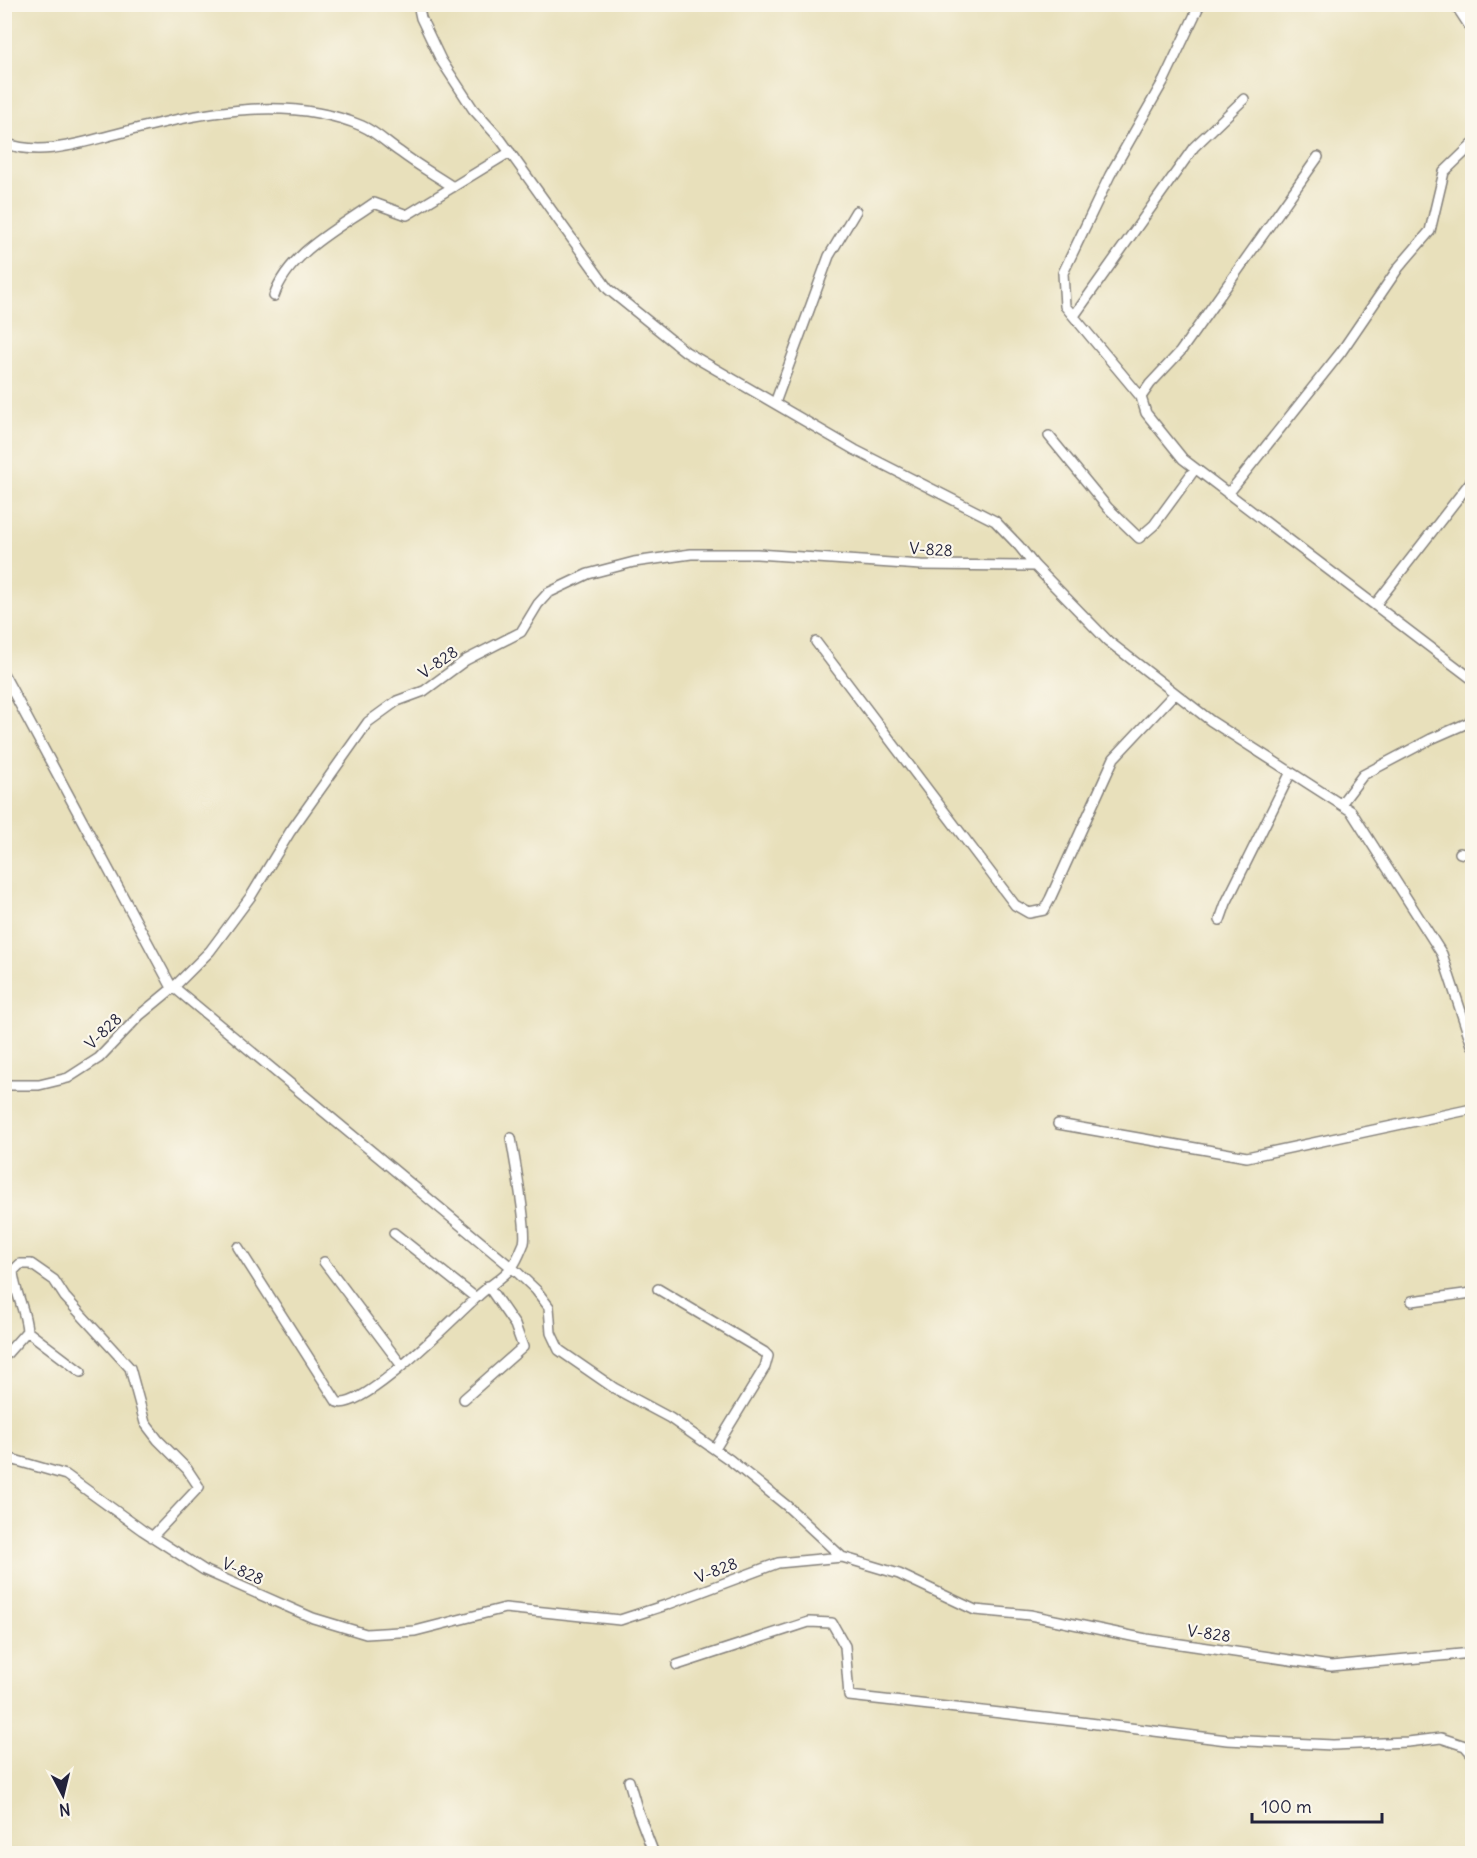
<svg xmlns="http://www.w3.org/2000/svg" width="1477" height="1858" viewBox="0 0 1477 1858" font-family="Delius,sans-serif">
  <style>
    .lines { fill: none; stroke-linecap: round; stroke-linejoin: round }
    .minor-casing { stroke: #85817b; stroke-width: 12 }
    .minor { stroke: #fff; stroke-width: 9 }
    .labels { text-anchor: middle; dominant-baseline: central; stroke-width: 4.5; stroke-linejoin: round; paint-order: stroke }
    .street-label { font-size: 16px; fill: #22223b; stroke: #fbf7ec }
  </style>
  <rect width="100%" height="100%" fill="#fbf7ec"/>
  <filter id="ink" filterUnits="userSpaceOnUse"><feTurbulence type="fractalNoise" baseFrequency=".0167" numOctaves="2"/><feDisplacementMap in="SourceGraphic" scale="12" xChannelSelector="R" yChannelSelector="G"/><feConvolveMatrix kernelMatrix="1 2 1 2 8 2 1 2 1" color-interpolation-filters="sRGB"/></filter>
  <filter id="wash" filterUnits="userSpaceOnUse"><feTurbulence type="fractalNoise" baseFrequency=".008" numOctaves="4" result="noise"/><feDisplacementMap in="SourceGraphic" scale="24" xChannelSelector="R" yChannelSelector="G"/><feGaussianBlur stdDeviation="1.35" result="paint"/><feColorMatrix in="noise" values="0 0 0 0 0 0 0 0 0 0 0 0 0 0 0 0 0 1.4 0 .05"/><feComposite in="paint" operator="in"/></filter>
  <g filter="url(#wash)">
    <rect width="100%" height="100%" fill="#e8e0bb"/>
  </g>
  <g filter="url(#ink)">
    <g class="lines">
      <g class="minor-casing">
        <path id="minor" d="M418,4L421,18L441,60L473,109L501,140L608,289L686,352L855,450L995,521L1019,546L1035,566L1108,641L1211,721L1351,811L1442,954L1472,1045
          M1455,4L1472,30
          M4,143C42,157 79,143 116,134C195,114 284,93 362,126C376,132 388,144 400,152C417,165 435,175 453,187
          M1318,157L1180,352L1150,384L1141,397L1146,413L1183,459L1472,679
          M274,296C288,253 339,228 374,203L407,215L510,152
          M1074,316L1194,147L1244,99
          M1141,397L1065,306L1063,273L1110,175L1164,80L1200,4
          M775,403L829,256L856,211
          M1049,436L1108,508L1139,538L1154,525L1195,469
          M1228,494L1341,352L1399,267L1430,231L1444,172L1472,145
          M1375,605L1472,480
          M816,642L1015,905L1029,913L1044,910L1050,899L1114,758L1175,693
          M4,675L170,984L517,1272L536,1290L549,1307L551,1333L559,1350L614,1388L670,1418L730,1460L787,1506L842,1557
          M1341,804L1363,775L1431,739L1472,721
          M1460,853L1472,856
          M1220,920L1226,903L1291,772
          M4,1085H39L68,1078L99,1058L140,1015L174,987L210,951L251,896L290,832L368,722L397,701L424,691L466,660L521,632L538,604L548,593L588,574L634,562L691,554H757L921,565L1035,566
          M1058,1124L1247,1157L1472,1109
          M394,1233L476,1298
          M238,1247L337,1402C362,1413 456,1315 477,1297C487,1287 503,1278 512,1267C517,1261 521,1250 524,1243C528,1231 514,1156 511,1138
          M324,1262L402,1366
          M658,1289L764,1352L768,1356L765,1367L715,1449
          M1412,1301L1472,1293
          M27,1331L81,1372
          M4,1357L27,1331C26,1310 14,1292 13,1271L20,1264H31L54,1280L65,1297L130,1368L145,1423L158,1440L187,1469L199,1487L152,1537
          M464,1399L523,1347L515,1325L488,1286
          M4,1457L66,1475L142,1530L204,1570L313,1618L366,1634L415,1631L505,1608L620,1620L666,1605L778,1563L842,1557L899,1574L975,1610L1030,1615L1146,1639L1331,1666L1472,1653
          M677,1665L809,1622L832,1623L845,1646L849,1696L1081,1722L1227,1740L1333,1745L1408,1742L1441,1738L1465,1746L1472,1754
          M629,1781L638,1812L654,1854"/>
      </g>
      <use href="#minor" class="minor"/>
    </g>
  </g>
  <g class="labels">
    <g class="street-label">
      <text transform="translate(931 549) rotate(3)">V-828</text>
      <text transform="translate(438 662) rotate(-35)">V-828</text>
      <text transform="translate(103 1031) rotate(-44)">V-828</text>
      <text transform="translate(716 1570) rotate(-21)">V-828</text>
      <text transform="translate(243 1571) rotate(24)">V-828</text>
      <text transform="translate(1209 1633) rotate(8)">V-828</text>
    </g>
  </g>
  <rect width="1477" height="1858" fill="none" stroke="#fbf7ec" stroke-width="24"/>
  <g transform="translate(63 1795) rotate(173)" stroke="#fbf7ec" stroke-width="4.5" paint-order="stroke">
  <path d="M0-4.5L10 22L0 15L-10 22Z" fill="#22223b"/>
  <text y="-9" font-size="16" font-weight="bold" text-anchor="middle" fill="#22223b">N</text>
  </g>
  <path d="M1252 1813v9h130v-9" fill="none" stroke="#22223b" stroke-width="3"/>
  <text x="1261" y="1813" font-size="18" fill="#22223b" stroke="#fbf7ec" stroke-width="4.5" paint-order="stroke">100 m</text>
</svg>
